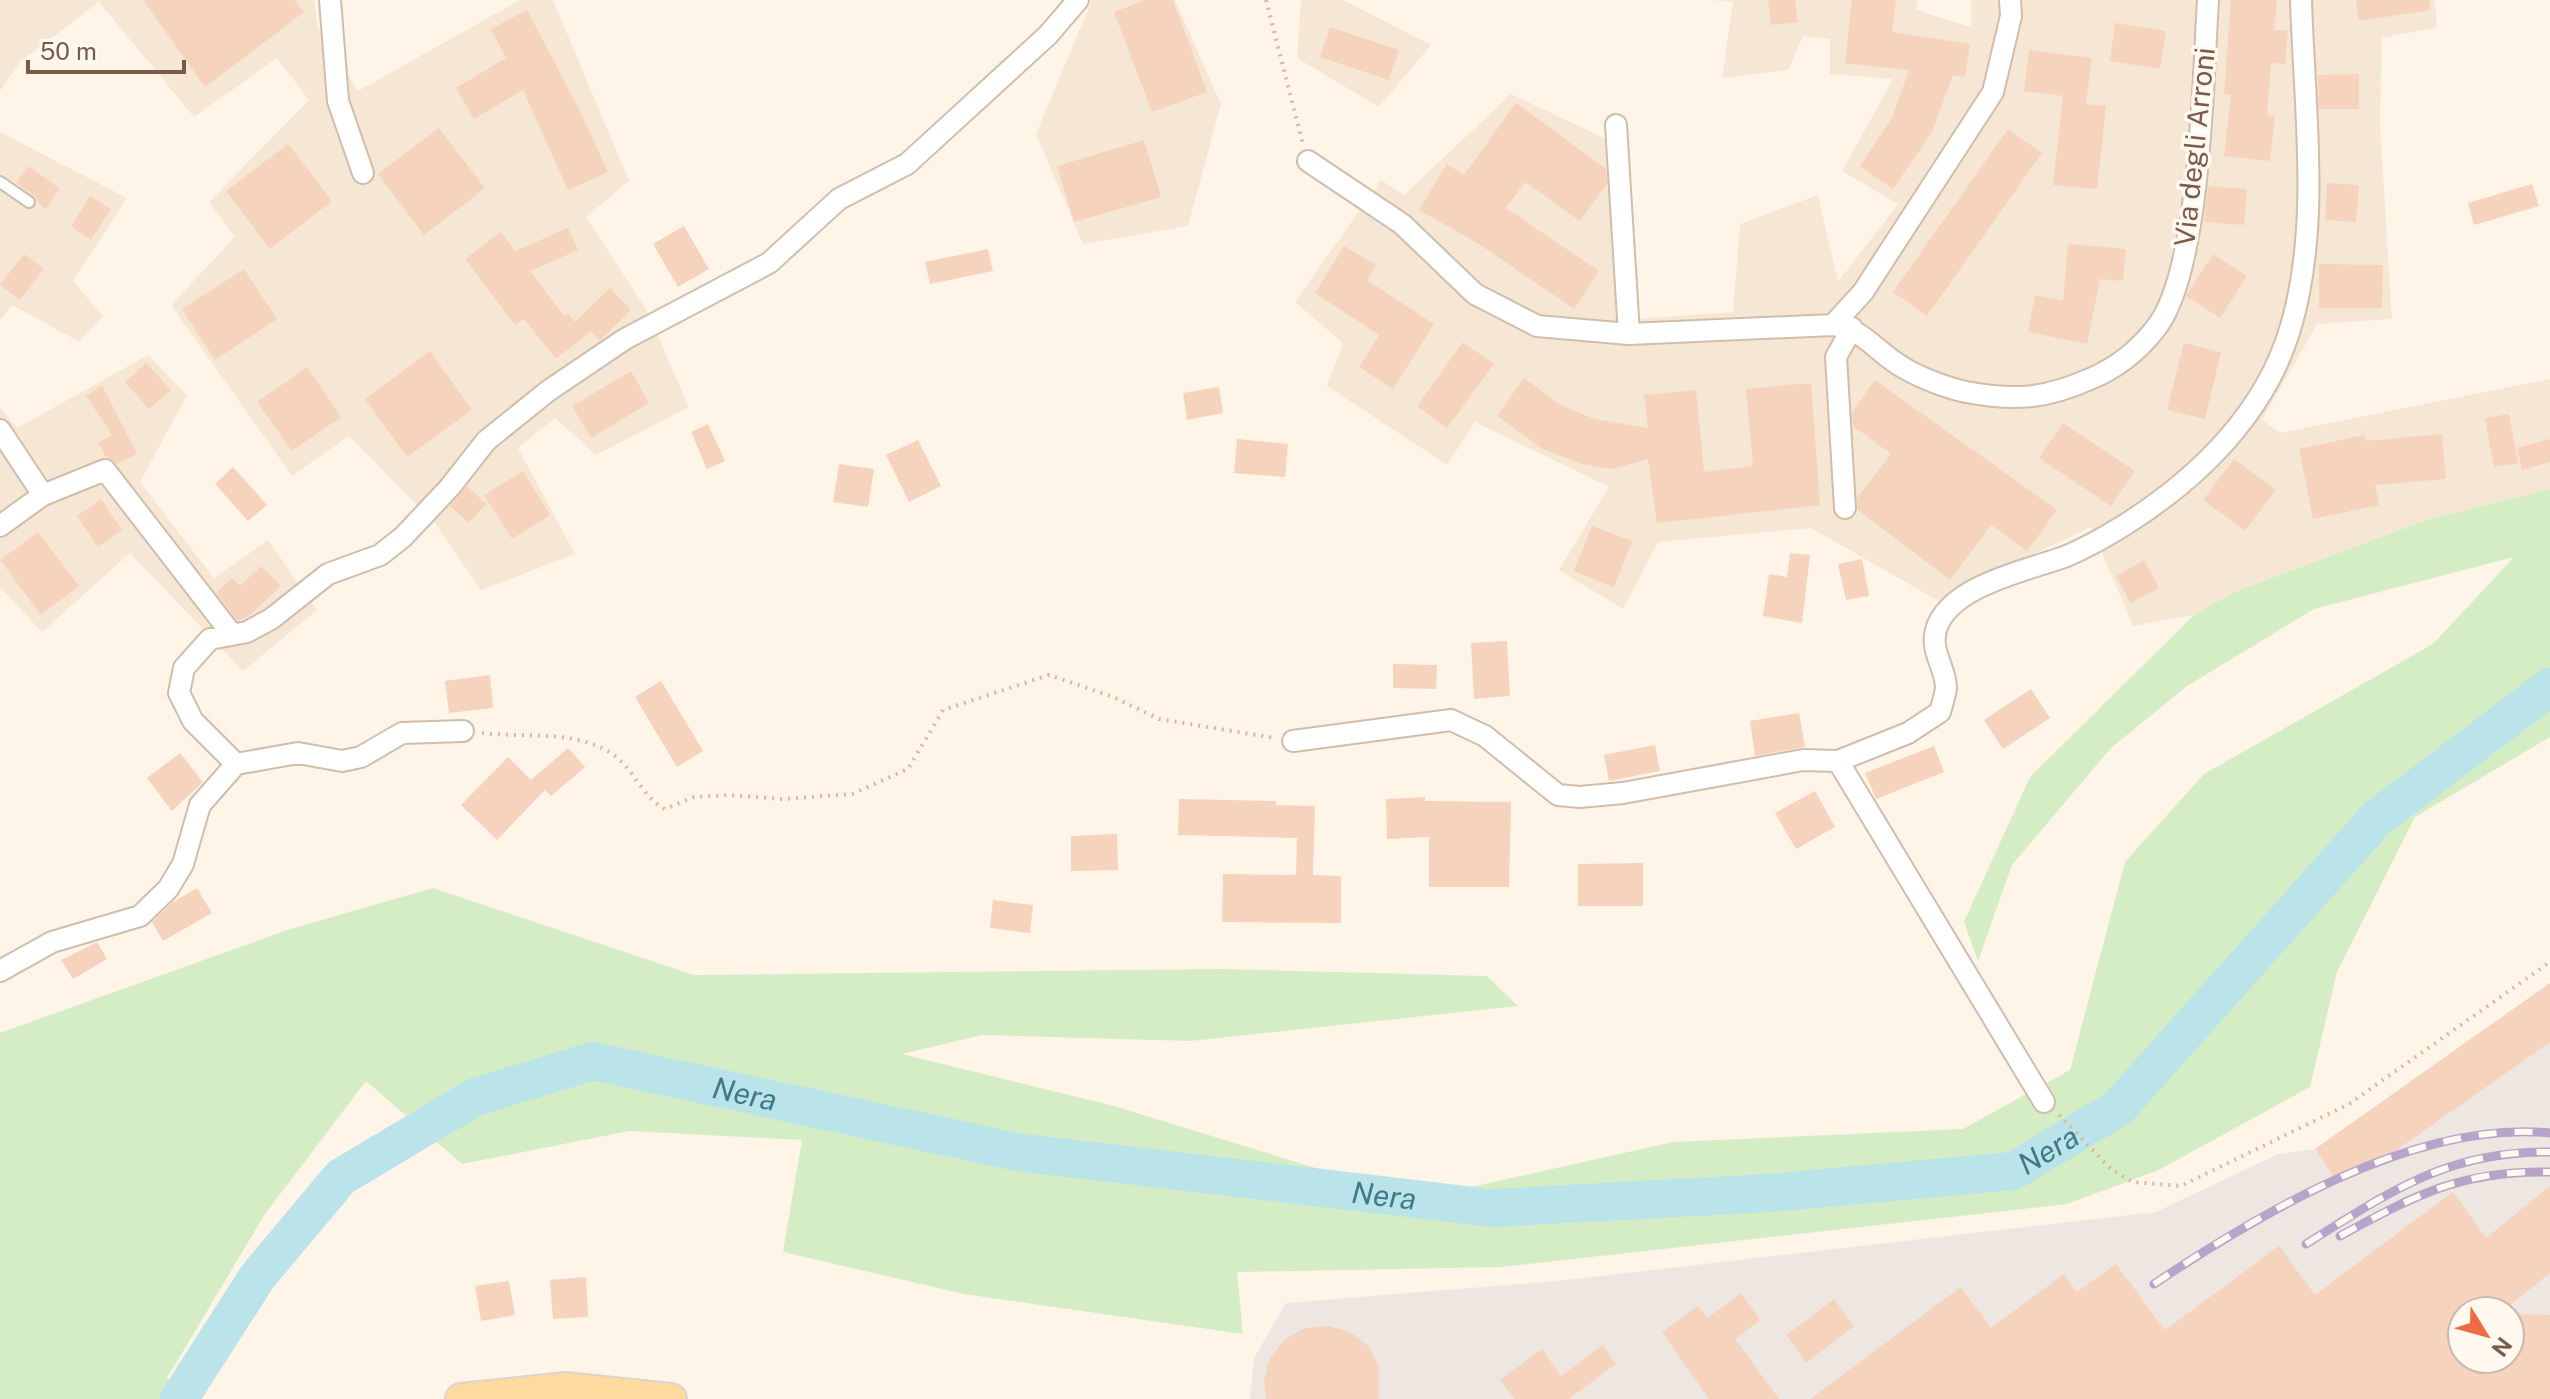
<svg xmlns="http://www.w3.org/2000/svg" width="2550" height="1399" viewBox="0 0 2550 1399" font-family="'Public Sans',sans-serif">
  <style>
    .residential { fill: #f6e7d5 }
    .industrial { fill: #eee7e1; fill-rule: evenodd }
    .green { fill: #d5edc4 }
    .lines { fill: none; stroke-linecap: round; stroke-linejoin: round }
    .river { stroke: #bae3ea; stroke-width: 38 }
    .building { fill: #f5d3bd }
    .service-casing { stroke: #d1bdac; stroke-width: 14 }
    .minor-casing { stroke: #d1bdac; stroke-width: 24 }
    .primary-casing { stroke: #dcd4d0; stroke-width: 34 }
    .path { stroke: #dbb69f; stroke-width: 4; stroke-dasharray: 2 6; stroke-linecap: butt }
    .service { stroke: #fff; stroke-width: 10 }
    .minor { stroke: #fff; stroke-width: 20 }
    .primary { stroke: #ffda9e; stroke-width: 30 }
    .rail-casing { stroke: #b8a4ca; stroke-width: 9 }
    .rail { stroke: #fff9f0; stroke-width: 6; stroke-dasharray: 18; stroke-linecap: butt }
    .labels { text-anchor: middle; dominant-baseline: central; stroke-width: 7; stroke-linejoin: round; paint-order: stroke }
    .street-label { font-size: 28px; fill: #7a5b49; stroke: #fff9f0 }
    .water-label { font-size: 30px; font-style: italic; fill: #3e7b87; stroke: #fff9f0 }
  </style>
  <rect width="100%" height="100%" fill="#fef5e8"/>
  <path class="residential" d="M0,0H314L318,28L358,91L520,0H553L629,181L586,217L646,309L689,407L596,455L555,418L518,448L575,554L481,590L435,523L349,436L292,476L171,305L235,237L209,202L309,100L277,58L194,117L99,2L21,61L0,91Z
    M1092,0H1175L1221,104L1188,226L1083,244L1036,134Z
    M1301,0H1343L1431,45L1379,107L1297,58Z
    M1711,0H1918L1916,10L1971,27V0H2435L2437,27L2382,38L2380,124L2392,319L2317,324L2262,420L2280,433L2550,379V489L2426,520L2234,592L2194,615L2133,626L2091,527L1937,600L1811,528L1658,542L1623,609L1559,570L1609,487L1475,422L1447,465L1327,386L1343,343L1295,302L1381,180L1404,195L1511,94L1621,146L1634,319L1733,312L1740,224L1818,195L1838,282L1898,204L1842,171L1893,79L1830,74V39L1803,36L1788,70L1722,78L1733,2Z
    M0,132L127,198L73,281L103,316L78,341L12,305L0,320Z
    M148,355L187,395L140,482L214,578L268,540L317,610L243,671L130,553L42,632L0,587V407L17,428Z"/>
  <path class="industrial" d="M2550,983V1399H1250L1254,1358L1286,1303L1557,1281L2156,1212L2278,1154L2315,1149ZM2462,1311H2510V1359H2462Z"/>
  <path class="green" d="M2550,489V737L2415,817L2337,972L2310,1087L2159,1170L2067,1204L1502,1267L1237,1272L1243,1334L964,1294L783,1252L802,1140L629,1131L462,1164L366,1081L265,1214L167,1378L178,1399H0V1033L290,929L433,888L694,975L1222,969L1487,976L1518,1006L1190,1041L982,1035L902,1054L1114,1106L1417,1199L1673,1142L1963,1129L2070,1070L2125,862L2204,774L2433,644L2514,557L2314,609L2187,686L2111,748L2012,865L1978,961L1964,922L2030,777L2194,615L2234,592L2426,520Z"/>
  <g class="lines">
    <path class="river" id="s1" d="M179,1399L258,1276L341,1177L475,1097L593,1061L1017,1152L1492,1208L1769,1193L2013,1171L2118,1108L2377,818L2550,687"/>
  </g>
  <path class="building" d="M143,0H294L304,12L205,87Z
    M1145,0H1173L1207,92L1152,112L1114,12Z
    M1768,0H1795L1798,22L1771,25Z
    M1852,0H1896L1892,32L1970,44L1965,77L1953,75L1932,132L1893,189L1860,166L1892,118L1909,70L1845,63Z
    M2231,0H2277L2274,30H2288L2285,64L2271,63L2267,115L2275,116L2270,161L2224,156L2231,95L2224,94Z
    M2356,0H2429L2430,10L2359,21Z
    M527,10L580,111L608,172L568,190L523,90L474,119L456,88L506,58L491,29Z
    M2115,23L2166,31L2160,69L2110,61Z
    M1330,27L1399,50L1389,80L1320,57Z
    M2029,50L2092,58L2086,104L2106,106L2097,189L2053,185L2063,96L2024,91Z
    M2359,74V109H2319L2318,75Z
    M1516,103L1606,169L1607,184L1580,221L1525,182L1506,208L1599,271L1574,309L1479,244L1419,210L1447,164L1464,175Z
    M439,128L485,188L424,235L378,174Z
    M2008,129L2042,153L1927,316L1893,292Z
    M1144,140L1161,197L1074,222L1057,166Z
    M288,144L332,201L270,249L226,191Z
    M29,166L60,189L45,210L34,196L16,183Z
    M2327,183L2359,185L2356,222L2325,220Z
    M2532,184L2539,206L2474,225L2468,203Z
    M2208,186L2247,189L2244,225L2204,222Z
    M90,196L111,209L91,240L71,226Z
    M684,226L709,269L678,287L653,244Z
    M568,228L578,250L530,271L564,316L568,313L575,322L610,288L631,310L600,340L591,331L556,359L524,319L515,325L465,259L501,232L515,251Z
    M2068,244L2126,249L2123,281L2100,279L2087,344L2028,332L2035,295L2063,301Z
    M1344,246L1376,265L1367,280L1434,324L1393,389L1359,367L1379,335L1315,293Z
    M988,249L993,271L930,284L925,262Z
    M24,254L44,269L20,300L0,285Z
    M2213,254L2247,276L2220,318L2186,296Z
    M2319,264L2383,265L2382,308H2319Z
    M244,269L277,319L215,360L182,309Z
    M1463,342L1494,364L1447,428L1417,406Z
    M2184,343L2221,352L2205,419L2167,410Z
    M430,351L472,410L407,457L365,399Z
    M146,363L171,390L149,409L125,382Z
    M307,367L341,417L292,451L257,402Z
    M631,371L649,403L591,438L572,406Z
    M1524,378L1562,406L1595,419L1648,428L1644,395L1696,390L1704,472L1753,466L1746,389L1811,383L1820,505L1657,523L1648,459L1612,469L1581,464L1543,449L1497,416Z
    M1875,380L2057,510L2027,551L1991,525L1950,580L1858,510L1857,498L1891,454L1853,426L1852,412Z
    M102,385L137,454L117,464L106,457L98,442L112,435L86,396Z
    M1219,387L1223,413L1187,420L1183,393Z
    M2509,414L2518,463L2494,467L2485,418Z
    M2063,423L2135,471L2111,506L2039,458Z
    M708,424L725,461L707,469L691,432Z
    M2442,434L2446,479L2375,485L2379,505L2313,519L2299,449L2364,435L2365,441Z
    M1237,439L1288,444L1285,477L1234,473Z
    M2550,439V462L2522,470L2517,448Z
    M918,440L941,486L909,502L886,455Z
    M2234,459L2276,490L2245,531L2203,500Z
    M839,464L874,469L868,507L833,502Z
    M233,467L267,505L248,521L215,484Z
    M523,471L550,515L512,539L484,495Z
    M467,486L486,504L469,523L450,506Z
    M101,499L122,530L98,547L77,516Z
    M1592,526L1632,541L1614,587L1574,571Z
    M38,532L79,586L41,615L0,560Z
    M1790,553L1810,555L1802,623L1763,616L1769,574L1787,577Z
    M1862,559L1869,596L1846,600L1838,564Z
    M2144,560L2159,588L2130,603L2116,576Z
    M261,566L281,586L249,616L238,621L216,593L232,578L240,586Z
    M1507,641L1510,696L1474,699L1471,643Z
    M1393,664L1437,665L1436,689L1393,688Z
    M490,675L493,708L449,713L445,681Z
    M661,681L703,751L677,767L635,697Z
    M2031,689L2050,718L2003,749L1984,720Z
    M1799,713L1805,747L1755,756L1750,721Z
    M1655,745L1660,771L1609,781L1604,755Z
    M1934,746L1944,772L1876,799L1865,773Z
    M568,748L585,767L551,796L545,790L497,840L461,805L508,757L531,780Z
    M180,753L203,782L172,811L147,778Z
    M1815,791L1835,827L1796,849L1775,813Z
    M1425,797V801L1511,802L1509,887H1429V837L1387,839L1386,799Z
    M1179,799L1276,801V805L1315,806L1313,875L1341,876V923L1222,922L1223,874L1296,875L1297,838L1178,835Z
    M1117,834L1118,870L1071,871V836Z
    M1643,863V906H1578V864Z
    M197,888L212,913L163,941L152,922L173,902Z
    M993,900L1033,905L1030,933L990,928Z
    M97,942L107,959L73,979L61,960Z
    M2550,983V1042L2398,1149L2334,1177L2315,1149Z
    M2550,1186V1273L2503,1311H2462V1359H2510V1314L2550,1315V1399H1810L1961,1287L1991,1328L2064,1274L2077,1292L2116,1264L2165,1330L2279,1246L2315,1295L2453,1192L2486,1238Z
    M586,1277L588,1317L553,1319L550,1280Z
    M509,1281L515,1315L481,1321L475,1286Z
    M1741,1293L1760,1320L1735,1339L1779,1399H1709L1662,1332L1698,1306L1707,1318Z
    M1834,1299L1854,1326L1806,1363L1786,1335Z
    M1328,1326L1350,1332L1368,1346L1379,1366V1399H1266L1264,1380L1270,1358L1284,1340L1305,1328Z
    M1603,1345L1616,1364L1569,1399H1515L1500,1380L1542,1349L1561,1376Z"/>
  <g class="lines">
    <g class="service-casing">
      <path id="service" d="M0,182L29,202"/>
    </g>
    <g class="minor-casing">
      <path id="minor" d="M330,0L338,101L363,173
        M1616,125L1629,334
        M1308,161L1402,224L1475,294L1537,326L1629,334L1833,325L1863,292L1993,92L2011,16L2010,0
        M1833,325C1864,329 1877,353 1904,368C1921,378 1947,388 1966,392C2014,401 2045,399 2090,379C2117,368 2138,351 2156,328C2201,271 2203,76 2208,0
        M0,430L43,495L105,470L231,633
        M1845,508L1836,357L1852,328
        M0,526L43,495
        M1293,741L1451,720L1485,736L1558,795L1580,797L1623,793L1803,760L1838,761L2044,1102
        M1838,761L1908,733L1940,712C1942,705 1945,696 1946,688C1946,668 1930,652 1936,630C1948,586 2028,570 2064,557C2084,549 2105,537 2123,526C2198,479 2266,413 2291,326C2321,223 2304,106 2301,0
        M236,764L193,721L179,693L184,668L210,639L247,632L271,619L328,574L380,555L403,537L450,487L486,441L548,391L625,339L769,263L839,199L907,164L1048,35L1078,0
        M236,764L298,753L342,761L361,757L402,733L463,731
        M0,971L52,942L140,916L168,889L183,864L200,805L236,764"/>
    </g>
    <g class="primary-casing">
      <path id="primary" d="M461,1399L565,1388L671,1399"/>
    </g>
    <path class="path" d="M1266,0L1303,144
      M482,733C526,738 578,729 615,756C635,771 643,798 665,809L694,797L729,795L783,799L852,794L908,769L943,710L1049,675L1113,697L1159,719L1275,738
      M2059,1115L2112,1170L2133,1182L2181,1186L2349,1104L2550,962"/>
    <use href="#service" class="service"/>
    <use href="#minor" class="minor"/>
    <use href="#primary" class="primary"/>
    <g class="rail-casing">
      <path id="rail" d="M2340,1236C2415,1195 2462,1170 2550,1172
        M2306,1244C2390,1192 2446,1151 2550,1152
        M2154,1284C2262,1212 2416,1120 2550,1133"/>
    </g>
    <use href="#rail" class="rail"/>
  </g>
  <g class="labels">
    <g class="street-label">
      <text transform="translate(2194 147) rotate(-84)">Via degli Arroni</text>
    </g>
    <g class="water-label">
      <text stroke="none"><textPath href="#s1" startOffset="710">Nera</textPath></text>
      <text stroke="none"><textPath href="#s1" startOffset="2030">Nera</textPath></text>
      <text stroke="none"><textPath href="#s1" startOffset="1358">Nera</textPath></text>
    </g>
  </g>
  <g transform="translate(2486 1335) rotate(127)"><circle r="38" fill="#fff9f0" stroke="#cabaad" stroke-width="2"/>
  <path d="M0-6L14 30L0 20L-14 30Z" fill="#ef6b45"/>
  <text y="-12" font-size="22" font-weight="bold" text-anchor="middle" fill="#7a5b49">N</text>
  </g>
  <path d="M28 60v12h156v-12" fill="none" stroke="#7a5b49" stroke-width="4"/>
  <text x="40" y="60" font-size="24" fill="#7a5b49" stroke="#fff9f0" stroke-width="6" paint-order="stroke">50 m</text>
</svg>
